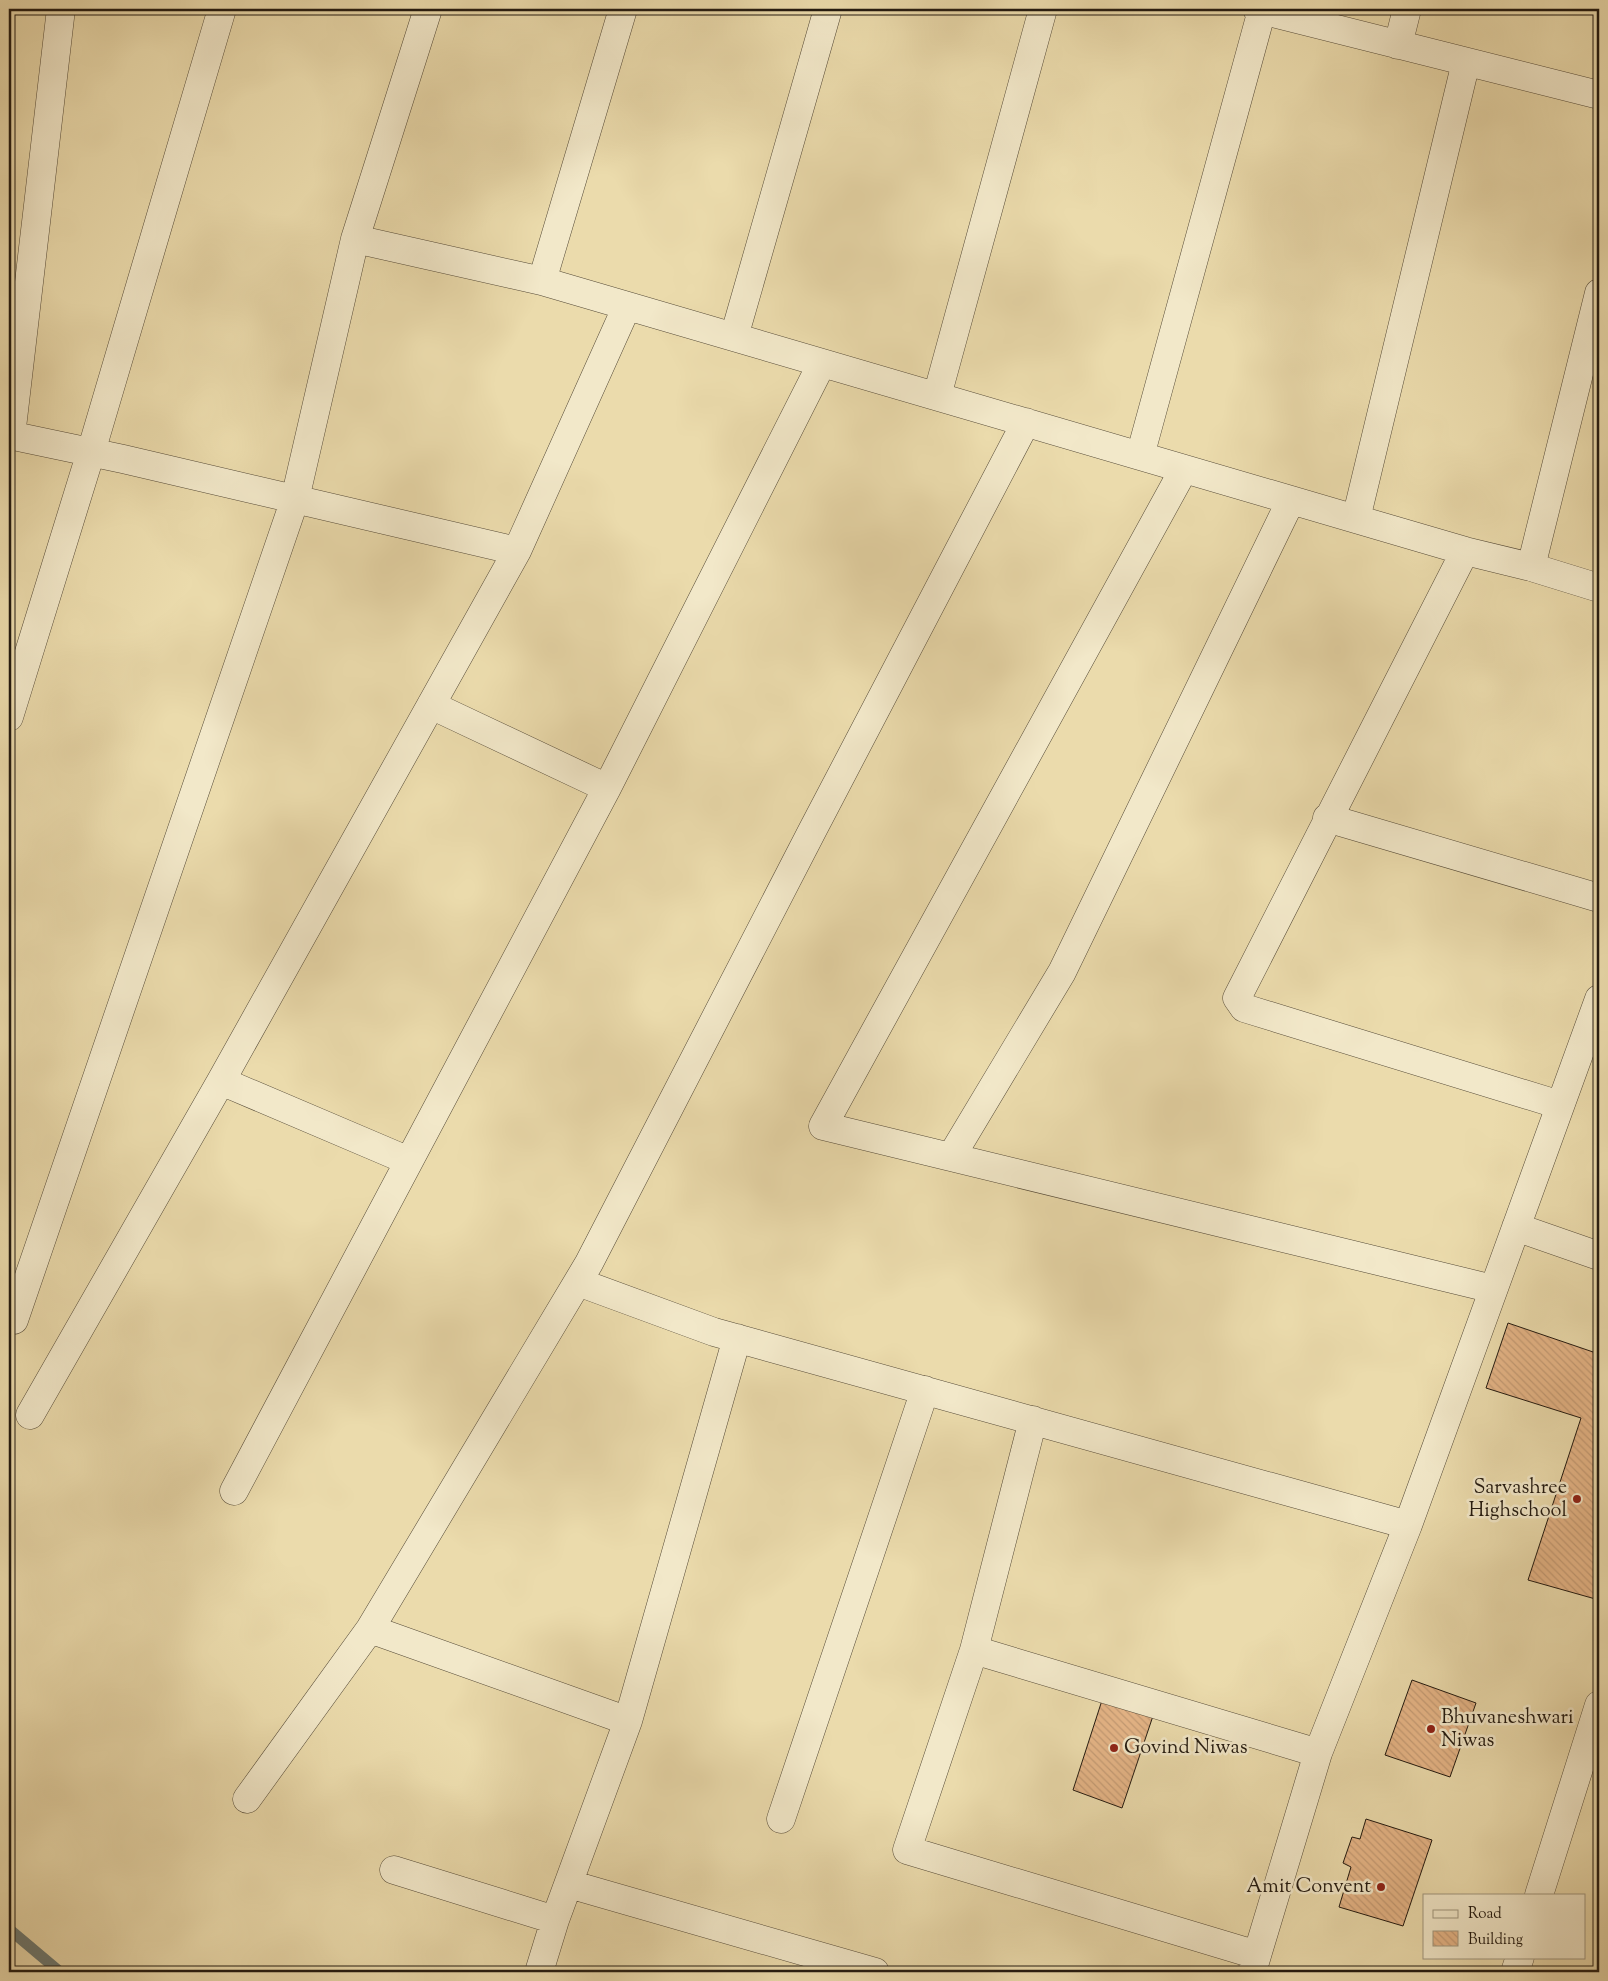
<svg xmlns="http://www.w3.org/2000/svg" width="1608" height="1981" viewBox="0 0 1608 1981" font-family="'Sorts Mill Goudy',serif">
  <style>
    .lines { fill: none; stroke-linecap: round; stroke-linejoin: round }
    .stream { stroke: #6c7972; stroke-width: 11 }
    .building { fill: url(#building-back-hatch); stroke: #231a10 }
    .minor-casing { stroke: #554a37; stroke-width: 29 }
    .minor { stroke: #f2e8c9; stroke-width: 28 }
    .poi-dot { fill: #8f2418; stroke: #f2e8c9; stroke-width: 2 }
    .labels { text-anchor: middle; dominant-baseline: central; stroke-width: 5; stroke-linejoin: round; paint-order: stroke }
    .poi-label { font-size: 20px; fill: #231a10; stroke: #f2e8c9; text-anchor: end }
  </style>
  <defs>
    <pattern id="building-back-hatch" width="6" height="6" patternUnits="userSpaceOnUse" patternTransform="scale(1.25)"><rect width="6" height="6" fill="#e5b587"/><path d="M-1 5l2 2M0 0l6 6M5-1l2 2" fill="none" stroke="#c49b74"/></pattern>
  </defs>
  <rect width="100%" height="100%" fill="#ebdbac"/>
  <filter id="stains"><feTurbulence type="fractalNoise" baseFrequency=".004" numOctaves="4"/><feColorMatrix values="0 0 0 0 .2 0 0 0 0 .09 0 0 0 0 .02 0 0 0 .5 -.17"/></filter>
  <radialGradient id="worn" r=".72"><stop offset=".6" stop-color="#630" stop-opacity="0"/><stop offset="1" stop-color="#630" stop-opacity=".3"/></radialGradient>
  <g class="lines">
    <path class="stream" d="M9,1929L60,1972"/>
  </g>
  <path class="building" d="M1508,1323L1599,1354V1600L1528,1580L1581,1418L1486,1388Z
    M1412,1680L1476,1703L1450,1777L1385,1755Z
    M1105,1691L1156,1707L1122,1808L1073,1790Z
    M1366,1819L1432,1840L1403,1926L1339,1907L1351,1867L1343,1863L1352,1837L1360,1839Z"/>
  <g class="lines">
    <g class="minor-casing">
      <path id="minor" d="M428,9L355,239L542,281L1465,551L1531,567L1599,588
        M1257,9L1599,95
        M1398,45L1407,9
        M542,281L623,9
        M734,337L828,9
        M937,396L1043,9
        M9,435L123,459L517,551L627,306
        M11,436L61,9
        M1140,456L1262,10
        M1184,469L823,1126L1493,1289
        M1356,519L1466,62
        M1465,551L1237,998L1244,1008L1560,1105
        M1531,567L1599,293
        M431,705L607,788
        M9,717L91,452L222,9
        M1327,818L1599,898
        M221,1081L409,1161
        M951,1157L1062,972L1291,500
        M1516,1227L1599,1256
        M578,1282L714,1332L1408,1525
        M14,1320L295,499L355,239
        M30,1415L221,1081L517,551
        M1033,1420L974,1650L907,1850L1257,1955
        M234,1491L607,788L822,363
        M370,1629L628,1721
        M974,1650L1318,1753
        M247,1799L370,1629L589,1263L811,833L1026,422
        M781,1819L925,1390
        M394,1870L555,1920
        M569,1884L875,1972
        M1539,1895L1599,1705
        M539,1972L555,1920L628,1721L737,1338
        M1252,1972L1318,1753L1408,1525L1599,999
        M1515,1972L1520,1957"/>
    </g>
    <use href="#minor" class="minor"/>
  </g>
  <g class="poi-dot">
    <circle cx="1577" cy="1499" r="5"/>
    <circle cx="1431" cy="1729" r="5"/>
    <circle cx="1114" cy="1748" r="5"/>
    <circle cx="1381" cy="1887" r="5"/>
  </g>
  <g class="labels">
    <g class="poi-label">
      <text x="1567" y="1488">Sarvashree<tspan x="1567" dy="23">Highschool</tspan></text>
      <text x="1441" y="1718" text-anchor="start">Bhuvaneshwari<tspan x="1441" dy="23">Niwas</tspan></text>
      <text x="1124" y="1748" text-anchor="start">Govind Niwas</text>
      <text x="1371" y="1887">Amit Convent</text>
    </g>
  </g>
  <rect width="1608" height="1981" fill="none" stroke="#ebdbac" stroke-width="30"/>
  <rect x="10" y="10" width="1588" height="1961" fill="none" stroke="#231a10" stroke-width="2.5"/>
  <rect x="15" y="15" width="1578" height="1951" fill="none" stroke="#231a10"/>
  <rect x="1423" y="1894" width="162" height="65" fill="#f2e8c9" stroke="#9f967f"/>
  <rect x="1433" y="1910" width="25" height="8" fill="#f2e8c9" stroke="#9f967f"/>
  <text x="1468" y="1918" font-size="15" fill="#231a10">Road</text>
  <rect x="1433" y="1931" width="25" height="15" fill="url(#building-back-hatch)" stroke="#9f967f"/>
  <text x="1468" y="1944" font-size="15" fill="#231a10">Building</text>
  <rect width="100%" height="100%" filter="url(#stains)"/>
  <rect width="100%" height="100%" fill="url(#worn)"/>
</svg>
